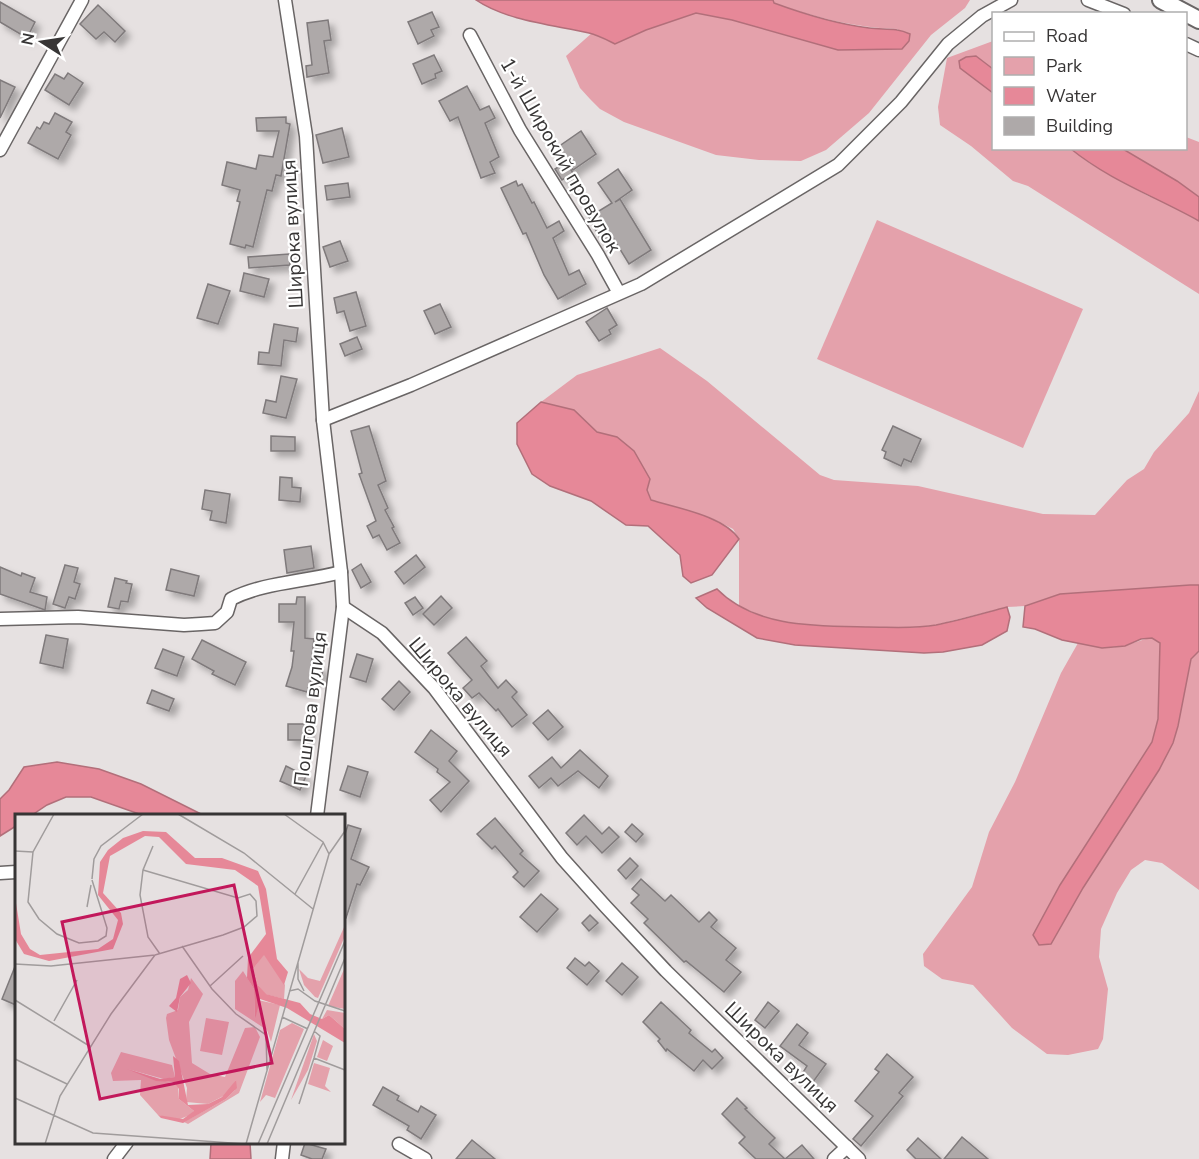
<svg xmlns="http://www.w3.org/2000/svg" width="1199" height="1159" viewBox="0 0 1199 1159" font-family="'Nunito Sans',sans-serif">
  <style>
    .green { fill: #e4a1ab }
    .water { fill: #e68898; stroke: #b26f7a; stroke-width: 1.5 }
    .building { fill: #aea9a9; stroke: #7f7a7b; stroke-width: 1.5; filter: url(#shadow) }
    .lines { fill: none; stroke-linecap: round; stroke-linejoin: round }
    .street-casing { stroke: #696565; stroke-width: 15 }
    .secondary-casing { stroke: #696565; stroke-width: 20 }
    .street { stroke: #fff; stroke-width: 12 }
    .secondary { stroke: #fff; stroke-width: 16 }
    .labels { text-anchor: middle; stroke-width: 4.5; stroke-linejoin: round; paint-order: stroke }
    .street-label { font-size: 20px; fill: #373535; stroke: #fff }
    .inset-road { fill: none; stroke: #a09c9c; stroke-width: 1.5 }
    .view { fill: #c2185b; fill-opacity: 0.15; stroke: #c2185b; stroke-width: 3 }
    .inset-edge { fill: none; stroke: #373535; stroke-width: 3 }
  </style>
  <defs>
    <filter id="shadow"><feDropShadow dx="5.5" dy="5.5" stdDeviation="3" flood-color="#0004"/></filter>
  </defs>
  <rect width="100%" height="100%" fill="#e6e1e1"/>
  <g class="green">
    <path d="M773 0H970L965 8 931 35 869 113 826 150 801 161 759 160 716 155 624 122 600 109 590 99 580 88 566 56 592 33 615 44 646 30 696 13 732 20 838 50 902 49 898 29C855 28 814 17 773 3Z"/>
    <path d="M993 41V69L976 56 961 68 993 93 994 148 1071 149 1089 163 1148 196 1163 201 1199 221V294L1028 186 1013 181 971 146 940 125 938 107 947 58Z"/>
    <path d="M1186 137 1199 142V197L1177 181 1123 149 1186 148Z"/>
    <path d="M877 220 1083 309 1023 448 817 359Z"/>
    <path d="M660 348 707 381 820 475 834 480 918 486 1043 514 1095 515 1127 480 1144 469 1154 452 1189 413 1199 391V585L1060 594 1025 606 1007 607 935 625 911 628 812 627 766 618 739 606V539L733 529 713 519 651 500 617 437 597 432 574 410 541 402 577 375Z"/>
    <path d="M1152 638 1160 643 1158 719 1152 742 1060 885 1033 935 1039 945 1051 944 1083 888 1159 770 1173 743 1191 659 1199 651V890L1162 863 1145 860 1131 870 1117 893 1101 929 1099 957 1108 989 1103 1039 1098 1049 1068 1055 1047 1054 1012 1028 973 985 942 979 924 966 923 954 972 887 989 832 1015 782 1061 673 1078 643C1093 646 1107 649 1123 646 1133 644 1141 639 1152 638Z"/>
  </g>
  <g class="water">
    <path d="M476 0H773L774 3C804 14 836 24 869 28 884 30 895 27 910 34L909 41 902 49 838 50 732 20 696 13 646 30 615 44C607 40 598 35 589 33 554 25 507 21 476 0Z"/>
    <path d="M976 56 993 69V93L960 68 959 61 966 57Z"/>
    <path d="M1071 149H1123L1177 181 1199 197V221C1156 197 1109 180 1071 149Z"/>
    <path d="M541 402 574 410 597 432 617 437 634 451 650 479 647 490 651 500C677 508 724 516 739 539L712 575 691 583 683 576 680 555 648 526 626 525 591 501 550 486 532 474 517 444V423Z"/>
    <path d="M1190 585H1199V651L1191 659 1178 726 1173 743 1159 770 1083 888 1051 944 1039 945 1033 935 1060 885 1152 742 1158 719 1160 643 1152 638 1141 639 1125 646 1102 648 1062 640 1035 629 1023 627 1025 606 1060 594Z"/>
    <path d="M717 589C755 628 818 626 868 627 891 627 914 629 936 625 960 620 984 613 1007 607L1010 617 1007 631 982 645 943 652 924 653 795 645 757 638 707 608 696 598Z"/>
    <path d="M57 762 99 769 141 784 203 815H142L91 797H66L47 805 32 815 16 816V826L0 836V799L9 790 24 767Z"/>
    <path d="M211 1143H250L251 1159H210Z"/>
  </g>
  <g class="building">
    <path d="M0 2 35 22 27 38 0 22Z"/>
    <path d="M98 5 125 31 115 42 104 32 96 39 80 24Z"/>
    <path d="M432 12 439 27 431 30 434 36 418 44 408 22Z"/>
    <path d="M328 20 331 40 324 41 329 73 307 77 306 66 312 65 307 23Z"/>
    <path d="M434 55 442 71 435 74 436 78 422 84 413 64Z"/>
    <path d="M68 73 83 83 69 105 45 90 55 74 64 79Z"/>
    <path d="M0 80 15 87 0 118Z"/>
    <path d="M467 86 480 110 489 106 495 118 485 123 499 157 490 162 495 173 481 178 458 117 450 121 439 101Z"/>
    <path d="M55 113 72 122 66 132 71 135 58 159 28 143 37 127 40 129 44 122 49 124Z"/>
    <path d="M286 117V123L290 124 281 176 276 175 272 191 267 190 253 247 246 245 245 248 230 244 240 202 237 201 240 190 222 185 227 162 256 169 259 155 273 157 279 131H257L256 118Z"/>
    <path d="M342 128 349 157 323 163 316 135Z"/>
    <path d="M581 131 596 154 573 170 558 147Z"/>
    <path d="M566 162 573 173 562 180 555 169Z"/>
    <path d="M618 169 632 190 615 202 620 199 651 250 629 264 612 236 602 242 589 217 612 203 598 183Z"/>
    <path d="M516 181 518 186 522 184 532 203 534 202 547 228 559 221 564 231 553 238 569 275 579 270 586 284 558 299 544 275 526 233 523 234 501 188Z"/>
    <path d="M348 183 350 197 327 200 325 186Z"/>
    <path d="M340 241 348 261 330 267 323 247Z"/>
    <path d="M289 254 290 265 249 268 248 257Z"/>
    <path d="M244 273 269 279 264 297 240 291Z"/>
    <path d="M208 284 230 291 218 324 197 318Z"/>
    <path d="M356 292 366 326 350 331 344 311 337 313 334 298Z"/>
    <path d="M440 304 451 327 435 334 424 311Z"/>
    <path d="M607 308 617 325 609 330 611 334 599 341 586 322Z"/>
    <path d="M274 324 298 328 296 342 284 340 281 366 258 364 259 352 269 353Z"/>
    <path d="M357 337 362 349 345 356 340 344Z"/>
    <path d="M281 376 297 379 286 418 263 413 266 400 276 402Z"/>
    <path d="M369 426 386 481 378 485 388 508 385 510 394 527 392 528 400 543 387 550 379 535 373 538 367 526 376 521 359 474 362 473 351 431Z"/>
    <path d="M893 426 921 439 911 462 904 459 901 466 884 458 886 452 882 450Z"/>
    <path d="M271 436 295 437V451H271Z"/>
    <path d="M280 477 292 478V487L301 488 300 502 279 500Z"/>
    <path d="M205 490 230 494 226 523 210 520 212 511 202 509Z"/>
    <path d="M311 546 314 568 287 573 284 550Z"/>
    <path d="M416 555 425 567 404 584 395 572Z"/>
    <path d="M361 564 371 582 361 588 352 570Z"/>
    <path d="M65 565 78 568 74 582 80 584 75 599 69 597 65 608 53 604Z"/>
    <path d="M0 567 21 576 22 573 35 578 30 592 47 597 45 610 0 594Z"/>
    <path d="M171 569 199 576 194 596 166 590Z"/>
    <path d="M115 578 127 581 126 583 132 584 128 602 121 601 119 609 108 607Z"/>
    <path d="M441 596 452 608 434 625 423 614Z"/>
    <path d="M297 597H305V638L314 639 311 666 323 667 322 678 312 677 307 692 286 686 292 667 294 651H291L294 622H279V604H296Z"/>
    <path d="M415 597 423 608 413 615 405 603Z"/>
    <path d="M46 635 68 639 63 668 40 663Z"/>
    <path d="M466 637 487 661 481 666 498 688 506 680 517 692 512 697 527 715 512 727 498 709 496 711 479 693 472 698 463 688 472 680 448 653Z"/>
    <path d="M202 640 246 662 235 685 212 674 214 671 192 659Z"/>
    <path d="M163 649 184 657 177 676 155 668Z"/>
    <path d="M357 654 373 659 366 682 350 677Z"/>
    <path d="M399 681 410 692 394 710 382 699Z"/>
    <path d="M152 690 174 699 169 711 147 703Z"/>
    <path d="M548 710 563 727 548 740 533 723Z"/>
    <path d="M288 724H309L308 740H288Z"/>
    <path d="M431 730 457 751 449 761 469 781 441 812 430 800 450 782 437 772 438 769 415 752Z"/>
    <path d="M580 750 608 776 599 788 578 771 558 786 551 778 539 788 529 776 552 757 561 768Z"/>
    <path d="M286 766 306 776 300 790 280 781Z"/>
    <path d="M348 766 368 772 360 797 340 790Z"/>
    <path d="M584 815 602 834 609 827 619 837 602 853 586 836 577 845 566 833Z"/>
    <path d="M495 818 523 851 520 854 539 871 524 887 513 877 518 872 495 846 492 849 477 834Z"/>
    <path d="M632 824 643 834 636 842 625 832Z"/>
    <path d="M348 825 361 829 351 859 369 867 360 885 357 884 346 918H344V837Z"/>
    <path d="M630 858 638 866 626 879 618 870Z"/>
    <path d="M641 879 665 901 671 895 699 922 709 912 717 920 711 927 736 948 726 960 741 972 724 992 686 961 684 962 644 923 648 919 631 903 639 895 632 889Z"/>
    <path d="M541 894 558 909 537 932 520 917Z"/>
    <path d="M590 915 598 923 589 931 582 923Z"/>
    <path d="M575 958 585 966 589 962 599 971 587 985 567 968Z"/>
    <path d="M622 963 638 977 622 995 606 981Z"/>
    <path d="M16 964V1005L2 999Z"/>
    <path d="M661 1002 691 1030 689 1033 712 1052 715 1049 723 1058 712 1069 703 1060 694 1071 667 1049 666 1051 658 1041 660 1039 643 1022Z"/>
    <path d="M768 1002 779 1011 765 1028 755 1020Z"/>
    <path d="M797 1024 808 1033 799 1045 826 1064 813 1082 802 1074 807 1066 780 1046Z"/>
    <path d="M887 1054 913 1077 899 1093 903 1096 861 1146 853 1139 873 1116 855 1101 879 1072 875 1069Z"/>
    <path d="M383 1087 399 1096 397 1100 418 1112 421 1106 436 1115 421 1139 407 1130 409 1126 373 1105Z"/>
    <path d="M737 1098 747 1108 745 1109 775 1138 769 1144 785 1159 802 1145 814 1159H756L739 1143 745 1137 722 1114Z"/>
    <path d="M962 1137 988 1159H944Z"/>
    <path d="M918 1138 941 1159H916L907 1150Z"/>
    <path d="M472 1140 495 1159H456Z"/>
    <path d="M305 1143 326 1149 322 1159H312L301 1155Z"/>
  </g>
  <g class="lines">
    <defs>
      <g id="street">
        <path d="M285 0 306 136 323 420 341 572 343 607 317 816"/>
        <path d="M1088 0 1124 14"/>
        <path d="M470 35 520 130 598 255 619 293"/>
        <path d="M1186 44 1199 50"/>
        <path d="M0 150 82 0"/>
        <path d="M323 420 411 385 641 284 838 165 901 102 948 44 982 16 1011 0"/>
        <path d="M343 607 382 633 434 688 562 858 606 907 666 971 859 1159"/>
        <path d="M0 619 78 617 184 625 201 624 215 623 227 612 231 599C264 582 305 582 341 572"/>
        <path d="M0 873 16 872"/>
        <path d="M399 1144 425 1159"/>
        <path d="M114 1159 127 1142"/>
        <path d="M282 1159 284 1142"/>
        <path d="M834 1159 847 1147"/>
      </g>
      <path id="secondary" d="M1161 0 1199 20"/>
    </defs>
    <use href="#street" class="street-casing"/>
    <use href="#secondary" class="secondary-casing"/>
    <use href="#street" class="street"/>
    <use href="#secondary" class="secondary"/>
  </g>
  <g class="labels">
    <g class="street-label">
      <text transform="translate(561 155) rotate(60)" y="7">1-й Широкий провулок</text>
      <text transform="translate(292 234) rotate(-93)" y="7">Широка вулиця</text>
      <text transform="translate(461 697) rotate(50)" y="7">Широка вулиця</text>
      <text transform="translate(310 709) rotate(-83)" y="7">Поштова вулиця</text>
      <text transform="translate(782 1057) rotate(44)" y="7">Широка вулиця</text>
    </g>
  </g>
  <g transform="translate(15 814)">
    <rect width="330" height="330" fill="#e6e1e1"/>
    <path d="M330 111V122L303 184 300 183 289 171 284 155 293 164 305 167ZM249 140 270 171 269 185 250 180 243 171 238 155ZM330 153V195L313 192ZM228 157 239 175 240 206 243 186 265 191 256 228 252 216 220 195V167ZM176 164 188 180 174 208 177 249 195 260 210 263 230 214 240 213 245 223 224 279 173 310 169 308 211 285 220 276 221 266 212 280 193 290 171 288 172 274 154 226 151 204 152 200 163 196 165 183 173 176ZM312 196 330 199V215L314 201 307 205ZM191 204 214 208 207 241 185 237ZM277 209 289 215 260 284 251 281 245 288 265 216ZM299 220 302 227 293 256 276 286ZM308 226 318 232 312 247 302 243ZM106 238 157 251 160 263 149 265 112 255 163 271 164 285 179 297 178 300 162 306 143 301 125 281 126 266 98 267 96 259ZM299 249 315 254 310 272 316 278 293 270Z" fill="#e4a1ab"/>
    <path d="M128 17 151 18 180 44H207L243 57 251 75 262 145 273 158 269 171 249 141 238 155 243 171 251 180 285 189 295 200 307 205 314 201 330 215V229L272 194 245 185 240 206 239 175 232 164 233 144 251 120 243 72 220 56 171 50 144 23 130 22 95 42 88 79 106 99 108 110 98 135 34 147 9 140 0 125V83L6 120 15 135 25 141 83 135 98 125 103 106 83 81 85 48 93 36 108 24ZM172 161 176 169 165 183 162 198 154 192 161 184 165 165ZM158 242 164 247 173 291 193 290 207 283 221 266 222 274 211 285 168 309 146 304 143 301 168 305 179 297 164 285V275L159 268 141 267 112 255 145 265 160 263Z" fill="#e68898"/>
    <path class="inset-road" d="M39 0 18 38 13 88 24 105 42 120 64 129 83 127 91 122 92 114 77 66M163 0 229 39 298 95M138 32 128 56 125 81 133 123 145 140M0 37 18 38M314 40 330 17M77 65 79 45 86 32 128 0M280 80 308 29M72 93 76 71M167 132 197 175 221 200 251 221 252 256M283 149V165L289 177M0 150 36 152 140 141 208 121 229 113 242 102 241 87 235 80 223 84 128 56M195 172 228 142M274 177 283 175 300 187 330 197M0 186 76 233M267 203 293 215M39 207 62 166M299 217 305 222 299 244M0 245 52 270M0 284 78 319 230 330M284 290 299 244 330 256M30 330 45 282 96 200 140 141M231 330 314 40 308 28 269 0M243 330 330 127M252 330 330 144"/>
    <path class="view" d="M219 71 257 249 85 285 47 108Z"/>
    <rect width="330" height="330" class="inset-edge"/>
  </g>
  <rect x="992" y="12" width="195" height="138" fill="#ffffff" stroke="#afaeae" stroke-width="1.5"/>
  <rect x="1004" y="32" width="30" height="9" fill="#ffffff" stroke="#afaeae" stroke-width="1.5"/>
  <text x="1046" y="42" font-size="18" fill="#373535">Road</text>
  <rect x="1004" y="57" width="30" height="18" fill="#e4a1ab" stroke="#afaeae" stroke-width="1.5"/>
  <text x="1046" y="72" font-size="18" fill="#373535">Park</text>
  <rect x="1004" y="87" width="30" height="18" fill="#e68898" stroke="#afaeae" stroke-width="1.5"/>
  <text x="1046" y="102" font-size="18" fill="#373535">Water</text>
  <rect x="1004" y="117" width="30" height="18" fill="#aea9a9" stroke="#afaeae" stroke-width="1.5"/>
  <text x="1046" y="132" font-size="18" fill="#373535">Building</text>
  <g transform="translate(42 42) rotate(282)" stroke="#ffffff" stroke-width="4.5" paint-order="stroke">
  <path d="M0-4.5L10 22L0 15L-10 22Z" fill="#373535"/>
  <text y="-9" font-size="16" font-weight="bold" text-anchor="middle" fill="#373535">N</text>
  </g>
</svg>
